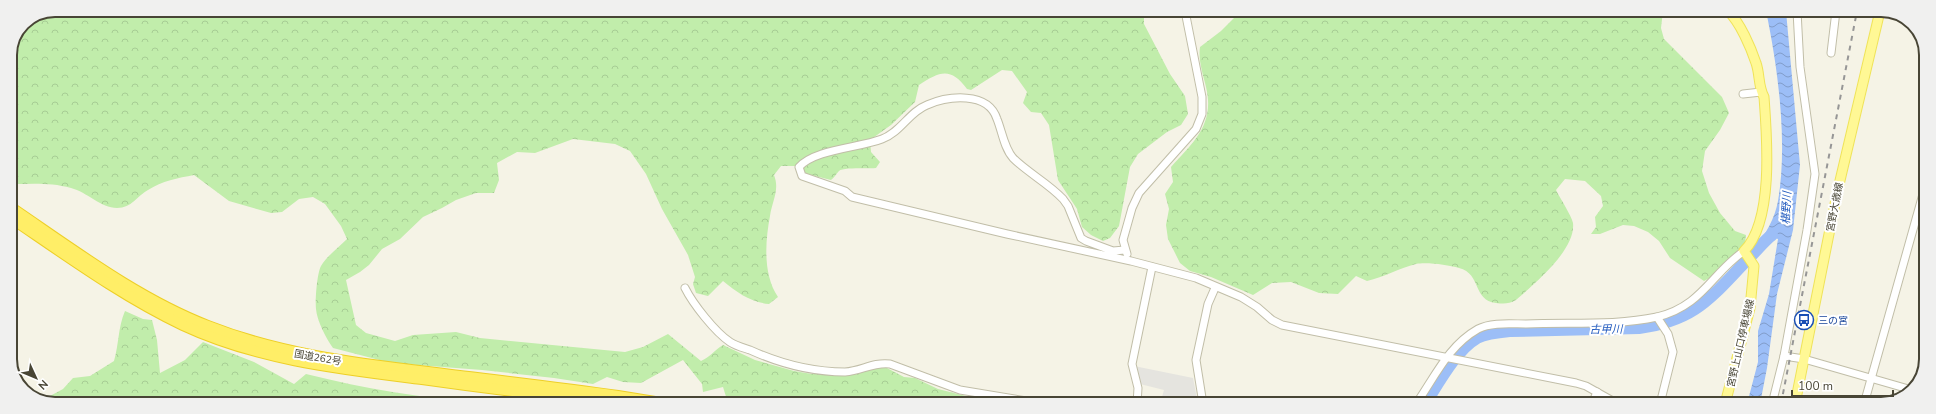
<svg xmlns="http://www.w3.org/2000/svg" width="1936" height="414" viewBox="0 0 1936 414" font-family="'Nunito Sans','Noto Sans JP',sans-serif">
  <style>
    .forest { fill: url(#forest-crowns) }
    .parking { fill: #e5e4df }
    .water { fill: url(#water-waves) }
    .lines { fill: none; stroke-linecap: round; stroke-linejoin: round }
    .river { stroke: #9cbef7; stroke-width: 12 }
    .minor-casing { stroke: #c1bea8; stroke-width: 9 }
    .major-casing { stroke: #efe359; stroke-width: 11 }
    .highway-casing { stroke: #edcf28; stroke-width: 12 }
    .minor { stroke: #fff; stroke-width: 7 }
    .major { stroke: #fff895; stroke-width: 9 }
    .highway { stroke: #ffee67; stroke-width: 10 }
    .rail { stroke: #969696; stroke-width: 2; stroke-dasharray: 5 5; stroke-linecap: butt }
    .labels { text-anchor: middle; stroke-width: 4; stroke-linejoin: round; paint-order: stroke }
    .street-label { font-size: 10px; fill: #484535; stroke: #fff }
    .transit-label { font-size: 10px; fill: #164399; stroke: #fff; text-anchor: start }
    .water-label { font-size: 11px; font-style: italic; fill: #235bbf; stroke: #fff }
    .rim { fill: none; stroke: #484535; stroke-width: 2 }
  </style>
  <defs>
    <pattern id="forest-crowns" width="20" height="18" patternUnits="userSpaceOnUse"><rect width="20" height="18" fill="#c1edab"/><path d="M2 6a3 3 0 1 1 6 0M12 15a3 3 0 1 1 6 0" fill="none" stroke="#a7cd94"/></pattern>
    <pattern id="water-waves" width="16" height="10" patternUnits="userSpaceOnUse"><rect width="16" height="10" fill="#9cbef7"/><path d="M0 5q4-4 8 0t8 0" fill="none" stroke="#819cc9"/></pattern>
  </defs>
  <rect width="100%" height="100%" fill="#f5f3e6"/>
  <g class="forest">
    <path d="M55 10H1144V24L1170 74 1185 96 1188 114 1181 125 1167 132 1138 154 1130 167 1119 226 1110 238 1103 241 1091 235 1082 227 1077 209 1058 180 1049 125 1041 113 1031 112 1023 103 1027 92 1012 71 1002 70 971 90 967 89C951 67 940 71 919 85L915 102 891 125 870 140 871 152 880 162 876 168C868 169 843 167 839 171 836 174 835 177 831 180L807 174 795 166H781L774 175C780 190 772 201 770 216 765 242 763 275 778 297L769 304C750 302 738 293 723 281L708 296 696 293 693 284 695 277 688 255 662 209 646 174 630 151 615 144 573 139 535 153 517 152 497 163 499 180 494 193H476L456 200 442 208 423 217 400 239 382 249 369 265 360 272 346 280 356 325 366 333 395 341 413 335 456 332 480 338 625 352 643 347 668 334 701 361C712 356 714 350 723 345L755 360 794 371 812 374 832 373 874 366 885 367 904 377 915 378 938 389 998 404 728 403 723 387 703 392 702 384 683 360 641 383 623 382 607 377 593 384 554 378 482 370 391 363 333 348C326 338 317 321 316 309 315 301 317 273 321 266 327 256 338 248 347 239L341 226 325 204 313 197 299 199 282 212 271 213 229 201 194 175C178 178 162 181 148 190 137 196 132 208 117 208 101 208 87 192 71 188 50 182 31 184 10 184V55L23 23Z"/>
    <path d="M1241 11H1663L1661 28 1664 39 1722 97 1729 113 1720 130 1705 151 1702 171 1709 193 1720 213 1735 231 1746 235 1745 243 1713 276 1704 281 1670 258 1659 241 1648 232 1634 226 1623 225 1600 234H1591L1596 227 1595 217 1603 206 1601 196 1585 181 1565 179 1556 190C1560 198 1571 215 1573 223 1576 250 1534 284 1516 300 1509 304 1504 304 1496 303 1472 300 1482 274 1459 268 1448 265 1427 262 1416 264 1400 268 1384 277 1367 281L1356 276 1338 294 1319 293 1291 282 1272 283 1253 295 1211 277 1190 271 1180 263 1168 239 1166 225 1169 209 1165 194 1173 182 1171 167C1194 142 1215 124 1206 87 1203 74 1198 60 1200 47L1221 31Z"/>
    <path d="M125 311 143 319 152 320 157 340 160 373 185 360 203 342 254 362 294 384 306 374C366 389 422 398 483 403H48L50 396 63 389 73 378 90 376 114 361C119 344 118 327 125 311Z"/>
  </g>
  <path class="parking" d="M1134 366 1193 378 1198 404H1160L1164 390 1140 384Z"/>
  <path class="water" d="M1766 11H1786L1800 165 1793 230 1777 294 1767 368 1760 404H1747L1758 362V331L1769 294 1778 239 1772 237 1763 246 1755 247C1766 234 1775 218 1778 201 1788 143 1778 68 1766 11Z"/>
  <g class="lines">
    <path class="river" d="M1425 404C1438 384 1456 350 1477 338 1487 333 1500 332 1511 331L1639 328C1699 320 1713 294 1752 255 1759 248 1765 240 1772 235"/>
    <defs>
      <g id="minor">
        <path d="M1831 53 1836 11"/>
        <path d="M1743 94 1761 92"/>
        <path d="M1917 217 1925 219"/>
        <path d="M1125 250 1113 251 1086 241 1081 238 1068 206 1063 199C1048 183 1028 173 1013 158 1004 148 1002 131 997 119 988 91 948 96 927 105 909 112 901 132 882 139 859 148 815 149 799 167L802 176 845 191 852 197 1007 234 1131 261 1196 278 1241 297 1257 307 1272 320 1282 325 1576 383 1586 386 1618 404"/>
        <path d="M1127 254 1123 240 1132 208 1139 193 1196 129 1202 114V97L1185 11"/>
        <path d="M685 288C693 304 715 332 730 342 736 346 744 348 750 350 781 364 811 372 845 372 862 371 872 362 890 364L960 390 1045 404"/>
        <path d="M1784 356 1807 230 1815 174 1800 67 1797 11"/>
        <path d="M1137 404 1138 388 1132 364 1152 267"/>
        <path d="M1203 404 1196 360 1208 304 1215 288"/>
        <path d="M1416 404C1435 377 1448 346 1478 329 1491 322 1511 324 1526 324 1569 322 1615 326 1657 317"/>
        <path d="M1592 404 1597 392"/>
        <path d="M1660 404 1673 352 1668 334 1657 317C1702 306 1711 274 1744 251"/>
        <path d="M1772 404 1784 356 1804 359 1912 390"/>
        <path d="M1864 404 1925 187"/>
      </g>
      <g id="major">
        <path d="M1725 404 1750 308 1754 266 1744 251C1774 221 1767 137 1764 97 1758 86 1760 74 1756 63 1751 48 1740 22 1728 11"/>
        <path d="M1795 404 1838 189 1880 11"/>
      </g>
      <g id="highway">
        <path d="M10 207C72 249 138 299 208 326 279 354 353 363 428 372 491 380 555 387 618 396L661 403"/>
        <path d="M10 217C66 255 122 296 183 325 258 360 341 369 422 379 486 388 550 396 615 403"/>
      </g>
    </defs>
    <use href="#minor" class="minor-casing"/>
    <use href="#major" class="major-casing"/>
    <use href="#highway" class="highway-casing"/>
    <use href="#minor" class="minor"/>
    <use href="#major" class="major"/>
    <use href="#highway" class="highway"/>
    <path class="rail" d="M1781 404 1857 11"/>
  </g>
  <defs>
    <symbol id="bus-ring" viewBox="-11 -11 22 22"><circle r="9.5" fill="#fff" stroke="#1a4fb4" stroke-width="1.5"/><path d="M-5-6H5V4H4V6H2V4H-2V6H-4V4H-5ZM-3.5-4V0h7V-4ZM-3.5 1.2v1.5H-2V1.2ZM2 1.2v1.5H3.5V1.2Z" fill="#1a4fb4"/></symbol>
  </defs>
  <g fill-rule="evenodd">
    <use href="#bus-ring" x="1793" y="309" width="22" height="22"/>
  </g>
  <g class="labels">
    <g class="street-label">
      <text transform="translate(1834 207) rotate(-79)" y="4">宮野大歳線</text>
      <text transform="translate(1740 343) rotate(-77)" y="4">宮野上山口停車場線</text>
      <text transform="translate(318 357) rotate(10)" y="4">国道262号</text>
    </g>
    <g class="transit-label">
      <text x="1818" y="324">三の宮</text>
    </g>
    <g class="water-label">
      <text transform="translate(1786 208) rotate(-87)" y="4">椹野川</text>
      <text transform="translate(1606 329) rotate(-1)" y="4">古甲川</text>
    </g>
  </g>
  <path d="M0 0H1936V414H0ZM55 17H1881A38 38 0 0 1 1919 55V359A38 38 0 0 1 1881 397H55A38 38 0 0 1 17 359V55A38 38 0 0 1 55 17Z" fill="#f0f0ef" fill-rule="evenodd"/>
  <path class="rim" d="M55 17H1881A38 38 0 0 1 1919 55V359A38 38 0 0 1 1881 397H55A38 38 0 0 1 17 359V55A38 38 0 0 1 55 17Z"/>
  <g transform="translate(36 378) rotate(134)" stroke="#ffffff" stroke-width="3" paint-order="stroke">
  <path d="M0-3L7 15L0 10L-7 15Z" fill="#484535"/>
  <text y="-6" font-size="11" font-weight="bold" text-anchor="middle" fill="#484535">N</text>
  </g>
  <path d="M1792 390v6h101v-6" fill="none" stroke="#484535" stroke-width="2"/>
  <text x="1798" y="390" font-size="12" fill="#484535" stroke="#ffffff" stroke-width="3" paint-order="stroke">100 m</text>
</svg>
